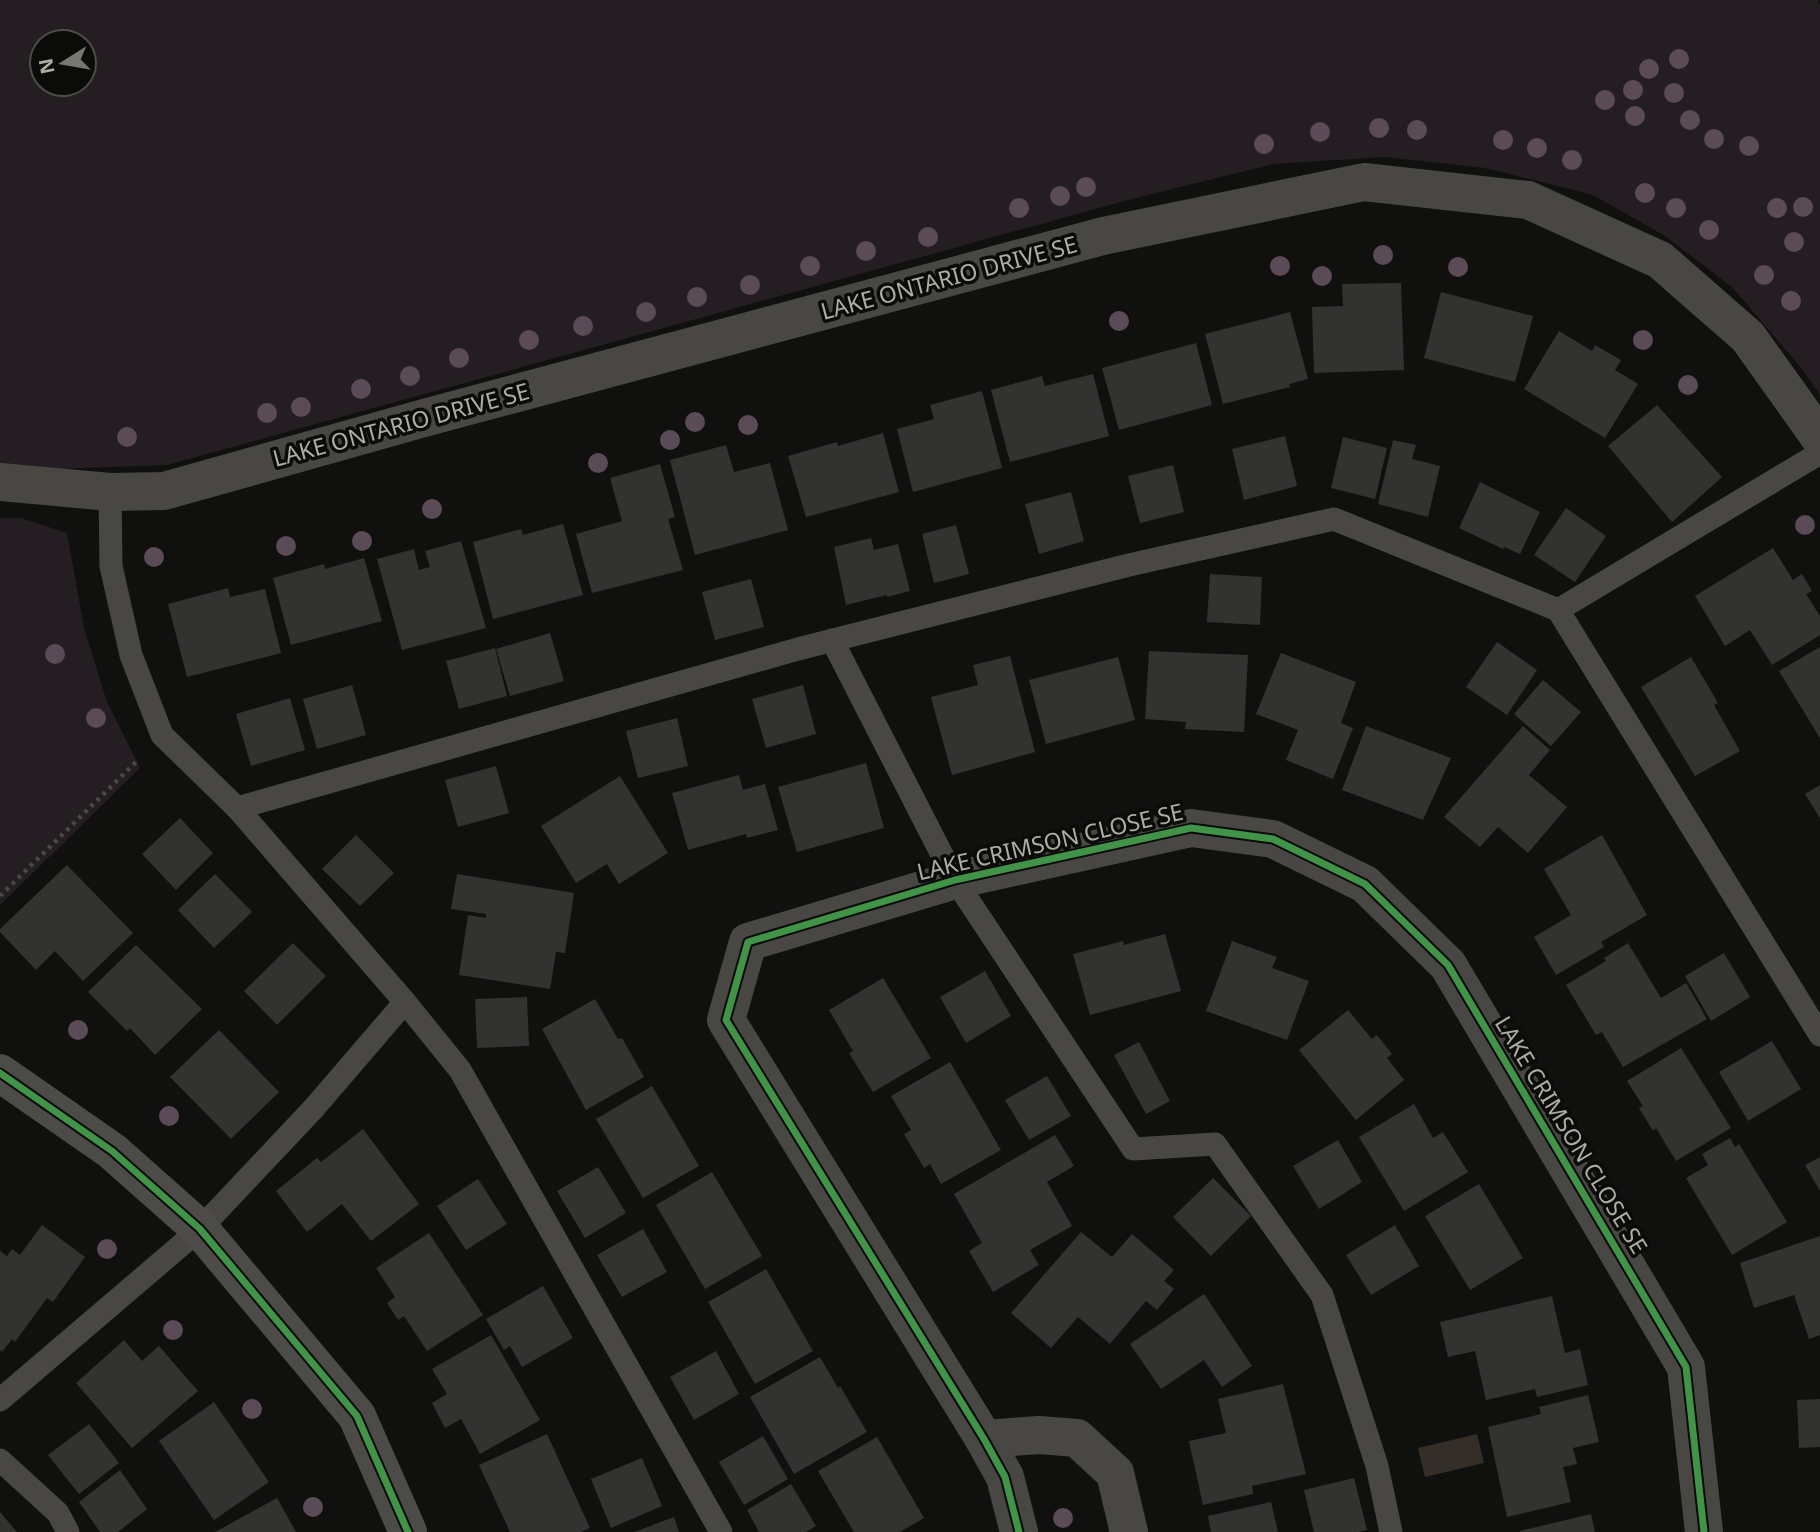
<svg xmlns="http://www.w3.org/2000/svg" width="1820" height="1532" viewBox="0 0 1820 1532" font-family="'Noto Sans',sans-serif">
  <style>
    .green { fill: #241e22; fill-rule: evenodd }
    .water { fill: #332f28 }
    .building { fill: #323230 }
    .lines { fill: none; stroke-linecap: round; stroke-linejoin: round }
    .path { stroke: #494945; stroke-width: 4.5; stroke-dasharray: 3.5 5; stroke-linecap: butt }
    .lane { stroke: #494744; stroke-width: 23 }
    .street { stroke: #494744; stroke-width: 38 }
    .secondary { stroke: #4d4b48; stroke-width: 38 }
    .cycleway-casing { stroke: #0b0b0a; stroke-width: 11 }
    .cycleway { stroke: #419447; stroke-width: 7 }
    .tree { fill: #5b4b57 }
    .labels { text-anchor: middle; stroke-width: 7; stroke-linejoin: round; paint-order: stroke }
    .street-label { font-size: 23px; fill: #afada2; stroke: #0b0b0a }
  </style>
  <rect width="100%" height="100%" fill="#10100f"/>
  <g class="green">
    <path d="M0 0H1818L1820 5V395L1802 369 1733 288 1665 236 1593 195 1486 168 1385 157 1273 164 1128 200 167 465 0 471ZM42 42H84V84H42Z"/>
    <path d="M0 518H21L67 533 84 628 107 702 140 768 0 905Z"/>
  </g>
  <path class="water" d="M1477 1434 1484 1463 1425 1477 1418 1448Z"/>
  <g class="building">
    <path d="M1401 283 1404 370 1314 373 1312 307 1343 306 1342 284Z"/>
    <path d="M1441 292 1533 316 1515 382 1424 358Z"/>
    <path d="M1290 312 1308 379 1289 384 1290 387 1223 404 1205 334Z"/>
    <path d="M1559 331 1592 351 1595 345 1621 360 1615 370 1638 384 1605 438 1524 389Z"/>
    <path d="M1196 343 1212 405 1119 430 1102 368Z"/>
    <path d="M1093 374 1109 436 1010 462 991 390 1042 376 1045 386Z"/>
    <path d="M982 391 1002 468 913 492 897 429 934 419 930 405Z"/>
    <path d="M1657 405 1722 477 1672 522 1608 446Z"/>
    <path d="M883 433 899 492 806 517 788 456 837 442 838 446Z"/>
    <path d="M1285 436 1297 486 1244 500 1232 449Z"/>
    <path d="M1343 437 1387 448 1375 499 1331 488Z"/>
    <path d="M1393 440 1416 445 1412 459 1440 466 1428 517 1378 504Z"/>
    <path d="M726 445 734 472 770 463 788 530 695 555 670 460Z"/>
    <path d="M660 464 675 517 668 519 683 570 592 593 576 534 622 521 610 478Z"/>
    <path d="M1173 465 1184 512 1140 523 1128 476Z"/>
    <path d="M1480 482 1540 512 1520 554 1504 547 1503 549 1459 528Z"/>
    <path d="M1071 492 1084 541 1039 554 1025 504Z"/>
    <path d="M1566 508 1606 536 1575 582 1534 555Z"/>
    <path d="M563 524 583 595 493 619 473 542 521 529 523 535Z"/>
    <path d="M956 525 969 574 934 583 922 534Z"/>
    <path d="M871 538 874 550 898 544 910 591 887 597V595L846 605 834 547Z"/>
    <path d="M461 541 486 628 402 650 377 559 414 549 419 570 430 567 425 551Z"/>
    <path d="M1773 548 1793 580 1802 574 1812 591 1806 594 1820 616V635L1772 665 1750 630 1725 646 1695 596Z"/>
    <path d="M364 558 382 621 291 645 273 578 324 564 325 569Z"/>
    <path d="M1210 574 1262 577 1260 625 1207 622Z"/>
    <path d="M751 579 764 627 715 640 702 592Z"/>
    <path d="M228 588 230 597 265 589 281 653 187 677 168 604Z"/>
    <path d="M550 633 564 681 510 696 496 649Z"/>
    <path d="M1497 642 1537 670 1507 715 1466 687Z"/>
    <path d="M1820 647V738L1779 671Z"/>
    <path d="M495 648 507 696 459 709 446 661Z"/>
    <path d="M1149 651 1248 655 1244 732 1185 729 1186 722 1145 719Z"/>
    <path d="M1281 653 1356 682 1341 723 1353 728 1333 779 1286 760 1298 730 1256 714Z"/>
    <path d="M1010 656 1035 752 952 775 931 697 978 685 973 665Z"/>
    <path d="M1118 657 1135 720 1046 744 1029 680Z"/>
    <path d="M1691 657 1718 703 1714 705 1740 751 1695 776 1641 687Z"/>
    <path d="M1543 680 1581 712 1551 746 1514 714Z"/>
    <path d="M352 685 366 735 317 749 303 699Z"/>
    <path d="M803 685 816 734 766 748 752 699Z"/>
    <path d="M290 698 305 750 251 766 236 714Z"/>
    <path d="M677 718 688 766 638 778 626 731Z"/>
    <path d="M1366 726 1451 758 1423 820 1342 790Z"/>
    <path d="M1523 726 1550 750 1529 775 1567 807 1528 853 1498 827 1480 847 1444 817Z"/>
    <path d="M866 763 884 828 797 852 778 787Z"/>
    <path d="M496 766 509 813 458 827 445 780Z"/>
    <path d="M739 775 743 790 765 784 778 830 747 838 746 834 688 850 672 793Z"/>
    <path d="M620 776 668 853 619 884 607 864 576 883 541 826Z"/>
    <path d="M1820 785V818L1805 794Z"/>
    <path d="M180 818 213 853 176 890 142 854Z"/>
    <path d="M356 835 394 873 360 906 322 869Z"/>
    <path d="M1602 835 1647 915 1601 942 1604 947 1556 975 1534 937 1571 915 1544 869Z"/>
    <path d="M67 865 133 933 83 981 55 951 36 970 0 932V929Z"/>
    <path d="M215 874 252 912 214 948 178 910Z"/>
    <path d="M457 874 574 893 565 953 556 952 550 989 459 975 468 915 486 918V914L451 909Z"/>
    <path d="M1165 934 1181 991 1090 1015 1073 954 1123 941 1124 945Z"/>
    <path d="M1232 941 1277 957 1272 968 1309 981 1287 1040 1206 1011Z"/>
    <path d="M293 943 326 976 277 1025 244 991Z"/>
    <path d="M1628 943 1661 998 1686 983 1707 1019 1623 1067 1602 1032 1596 1035 1566 985 1606 961 1604 958Z"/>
    <path d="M136 945 202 1009 155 1055 130 1028 127 1031 88 992Z"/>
    <path d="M1724 953 1750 997 1711 1021 1685 976Z"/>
    <path d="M985 971 1011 1016 966 1043 940 997Z"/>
    <path d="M883 978 931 1058 873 1092 849 1053 853 1051 829 1010Z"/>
    <path d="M527 997 529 1046 477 1048 475 999Z"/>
    <path d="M595 999 618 1039 622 1038 644 1077 586 1110 542 1029Z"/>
    <path d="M1348 1010 1372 1039 1377 1035 1392 1054 1387 1058 1404 1080 1356 1120 1299 1050Z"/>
    <path d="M219 1030 279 1092 231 1139 170 1077Z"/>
    <path d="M1772 1041 1801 1089 1748 1121 1719 1072Z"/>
    <path d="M1139 1042 1170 1101 1146 1114 1114 1055Z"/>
    <path d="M1681 1048 1731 1128 1676 1161 1656 1128 1653 1131 1639 1108 1643 1106 1627 1081Z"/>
    <path d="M950 1062 1001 1150 941 1184 930 1164 924 1168 904 1134 911 1130 891 1096Z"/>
    <path d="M1047 1076 1071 1116 1029 1140 1005 1100Z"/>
    <path d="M652 1086 699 1166 643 1198 596 1119Z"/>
    <path d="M1414 1104 1433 1138 1443 1132 1468 1172 1404 1211 1359 1137Z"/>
    <path d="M363 1129 419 1204 371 1241 342 1204 307 1232 276 1191 317 1158 321 1162Z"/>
    <path d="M1055 1135 1074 1166 1047 1182 1072 1226 1030 1250 1039 1265 993 1292 969 1251 982 1243 954 1194Z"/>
    <path d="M1730 1138 1735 1147 1739 1144 1787 1222 1732 1255 1686 1178 1708 1165 1702 1154Z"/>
    <path d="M1338 1140 1362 1182 1319 1209 1293 1166Z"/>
    <path d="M1820 1157V1191L1805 1165Z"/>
    <path d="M598 1167 626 1213 585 1238 557 1191Z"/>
    <path d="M712 1172 762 1256 705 1289 656 1205Z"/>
    <path d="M1213 1178 1251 1216 1211 1256 1173 1217Z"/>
    <path d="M478 1179 507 1224 466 1250 437 1206Z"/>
    <path d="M1479 1184 1523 1258 1470 1290 1425 1216Z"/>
    <path d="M42 1225 85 1257 53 1302 47 1298 15 1342 12 1339 2 1352 0 1350V1251L7 1256 12 1249 20 1255Z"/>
    <path d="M1395 1225 1419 1266 1371 1295 1346 1255Z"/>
    <path d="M643 1229 667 1272 622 1297 597 1255Z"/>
    <path d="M1081 1232 1112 1257 1132 1234 1174 1270 1164 1281 1174 1289 1157 1310 1146 1301 1110 1344 1078 1317 1051 1348 1011 1313Z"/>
    <path d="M429 1233 483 1315 427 1351 404 1316 398 1320 387 1303 395 1297 376 1268Z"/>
    <path d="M1820 1236V1335L1809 1339 1794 1295 1754 1308 1740 1263Z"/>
    <path d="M766 1269 813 1351 755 1384 708 1302Z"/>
    <path d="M543 1286 573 1338 522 1367 510 1346 504 1350 486 1319Z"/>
    <path d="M1204 1294 1252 1366 1222 1387 1204 1360 1161 1389 1130 1344Z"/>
    <path d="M1552 1296 1565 1353 1580 1349 1588 1385 1537 1397 1535 1389 1486 1400 1475 1351 1448 1357 1440 1322Z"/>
    <path d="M491 1335 540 1420 480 1454 461 1419 445 1428 432 1403 447 1394 432 1369Z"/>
    <path d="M124 1340 142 1361 159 1346 198 1391 132 1448 76 1383Z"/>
    <path d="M716 1351 739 1394 694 1420 670 1377Z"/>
    <path d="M820 1357 838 1388 840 1386 867 1432 794 1474 750 1397Z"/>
    <path d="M1283 1384 1306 1474 1252 1486 1253 1494 1203 1505 1189 1441 1226 1433 1218 1399Z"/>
    <path d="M1588 1395 1599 1442 1573 1448 1577 1464 1563 1467 1571 1502 1507 1517 1488 1427 1541 1414 1539 1407Z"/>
    <path d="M1820 1399V1447L1799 1448 1797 1400Z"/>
    <path d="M214 1402 269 1482 214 1520 159 1441Z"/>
    <path d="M89 1424 119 1463 79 1494 48 1455Z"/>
    <path d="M547 1434 590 1528 581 1532H510L479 1465Z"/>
    <path d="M763 1436 788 1479 744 1505 719 1462Z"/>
    <path d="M877 1437 924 1518 900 1532H854L818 1471Z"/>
    <path d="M642 1458 662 1506 611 1528 591 1479Z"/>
    <path d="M120 1470 147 1509 118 1532H100L79 1502Z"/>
    <path d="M1354 1478 1367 1530 1358 1532H1314L1304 1490Z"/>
    <path d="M791 1484 816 1526 806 1532H759L747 1510Z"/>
    <path d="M277 1498 296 1532H215Z"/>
    <path d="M1271 1502 1278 1532H1211L1208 1516Z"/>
    <path d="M0 1512 17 1532H0Z"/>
    <path d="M1591 1514 1595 1532H1520V1531Z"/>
    <path d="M674 1517 679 1532H634Z"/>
  </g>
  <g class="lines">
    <path class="path" d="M0 896 139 759"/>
    <g class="lane">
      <path d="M110 492 111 566 131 655 162 735 237 808 405 1002 460 1070 721 1532"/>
      <path d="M1558 610 1820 453"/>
      <path d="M832 640 955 880 1133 1149 1215 1144 1322 1295 1377 1466 1391 1532"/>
      <path d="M237 808 798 649 1129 565 1334 519 1558 610 1820 1035"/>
      <path d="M0 1400 200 1229 314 1108 405 1002"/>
      <path d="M0 1460 58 1513 68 1532"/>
    </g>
    <g class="street">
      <path d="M0 482 110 492 164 491 424 418 1103 236 1364 182 1528 200 1660 260 1748 337 1820 438"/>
      <path d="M984 1439 1039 1435 1077 1438 1115 1473 1129 1532"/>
      <path d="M1019 1532 1005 1477 984 1439 726 1020 748 942 955 880 1191 828 1273 839 1365 884 1448 965 1686 1367 1704 1532"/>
    </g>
    <path class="secondary" d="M0 1073 112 1151 200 1229 357 1416 408 1532"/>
    <defs>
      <g id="cycleway">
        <path d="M0 1073 112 1151 200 1229 357 1416 408 1532"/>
        <path d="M1019 1532 1005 1477 984 1439 726 1020 748 942 955 880 1191 828 1273 839 1365 884 1448 965 1686 1367 1704 1532"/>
      </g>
    </defs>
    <use href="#cycleway" class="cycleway-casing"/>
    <use href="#cycleway" class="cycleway"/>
  </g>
  <g class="tree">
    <circle cx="1679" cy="59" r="10"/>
    <circle cx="1649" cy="69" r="10"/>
    <circle cx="1633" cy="90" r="10"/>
    <circle cx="1674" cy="93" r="10"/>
    <circle cx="1605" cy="100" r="10"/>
    <circle cx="1635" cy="116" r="10"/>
    <circle cx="1690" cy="120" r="10"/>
    <circle cx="1379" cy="128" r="10"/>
    <circle cx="1417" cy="130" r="10"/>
    <circle cx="1320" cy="132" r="10"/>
    <circle cx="1714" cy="139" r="10"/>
    <circle cx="1503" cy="140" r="10"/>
    <circle cx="1264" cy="144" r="10"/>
    <circle cx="1749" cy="146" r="10"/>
    <circle cx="1537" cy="148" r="10"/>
    <circle cx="1572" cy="160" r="10"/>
    <circle cx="1086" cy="187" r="10"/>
    <circle cx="1645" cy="193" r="10"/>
    <circle cx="1060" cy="196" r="10"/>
    <circle cx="1803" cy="207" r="10"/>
    <circle cx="1019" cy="208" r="10"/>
    <circle cx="1676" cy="208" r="10"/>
    <circle cx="1777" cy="208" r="10"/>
    <circle cx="1709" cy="230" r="10"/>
    <circle cx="928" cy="237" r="10"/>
    <circle cx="1794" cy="242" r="10"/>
    <circle cx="866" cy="251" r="10"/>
    <circle cx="1383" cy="255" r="10"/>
    <circle cx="810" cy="266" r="10"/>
    <circle cx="1280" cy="266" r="10"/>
    <circle cx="1458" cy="267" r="10"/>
    <circle cx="1764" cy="275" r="10"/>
    <circle cx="1322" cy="276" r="10"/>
    <circle cx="750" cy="285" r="10"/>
    <circle cx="697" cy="297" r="10"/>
    <circle cx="1791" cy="301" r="10"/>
    <circle cx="646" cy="312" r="10"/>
    <circle cx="1119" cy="321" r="10"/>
    <circle cx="583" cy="326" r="10"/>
    <circle cx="529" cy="340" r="10"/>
    <circle cx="1643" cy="340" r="10"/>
    <circle cx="459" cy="358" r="10"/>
    <circle cx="410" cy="376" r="10"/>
    <circle cx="1688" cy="385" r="10"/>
    <circle cx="361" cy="389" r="10"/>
    <circle cx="301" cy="407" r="10"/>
    <circle cx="267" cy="413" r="10"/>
    <circle cx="695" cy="422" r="10"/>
    <circle cx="748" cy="425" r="10"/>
    <circle cx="127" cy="437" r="10"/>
    <circle cx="670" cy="440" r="10"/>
    <circle cx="598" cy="463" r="10"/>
    <circle cx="432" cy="509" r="10"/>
    <circle cx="1805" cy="525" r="10"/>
    <circle cx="362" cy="541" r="10"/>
    <circle cx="286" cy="546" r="10"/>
    <circle cx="154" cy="557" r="10"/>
    <circle cx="55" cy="654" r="10"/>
    <circle cx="96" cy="718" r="10"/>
    <circle cx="78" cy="1030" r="10"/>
    <circle cx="169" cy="1116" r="10"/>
    <circle cx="107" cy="1249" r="10"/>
    <circle cx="173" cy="1330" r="10"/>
    <circle cx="252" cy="1409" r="10"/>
    <circle cx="313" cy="1507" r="10"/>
    <circle cx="1063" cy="1518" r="10"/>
  </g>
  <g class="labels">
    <g class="street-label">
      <text transform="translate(949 278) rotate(-15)" y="8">LAKE ONTARIO DRIVE SE</text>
      <text transform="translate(401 425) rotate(-15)" y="8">LAKE ONTARIO DRIVE SE</text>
      <text transform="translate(1050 842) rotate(-13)" y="8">LAKE CRIMSON CLOSE SE</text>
      <text transform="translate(1571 1135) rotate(59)" y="8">LAKE CRIMSON CLOSE SE</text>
    </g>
  </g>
  <g transform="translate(63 63) rotate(259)"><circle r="33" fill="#0b0b0a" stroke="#4d4c47" stroke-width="2"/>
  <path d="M0-5L12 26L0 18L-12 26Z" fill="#77766f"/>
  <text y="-10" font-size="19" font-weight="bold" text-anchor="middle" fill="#afada2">N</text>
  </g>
</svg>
